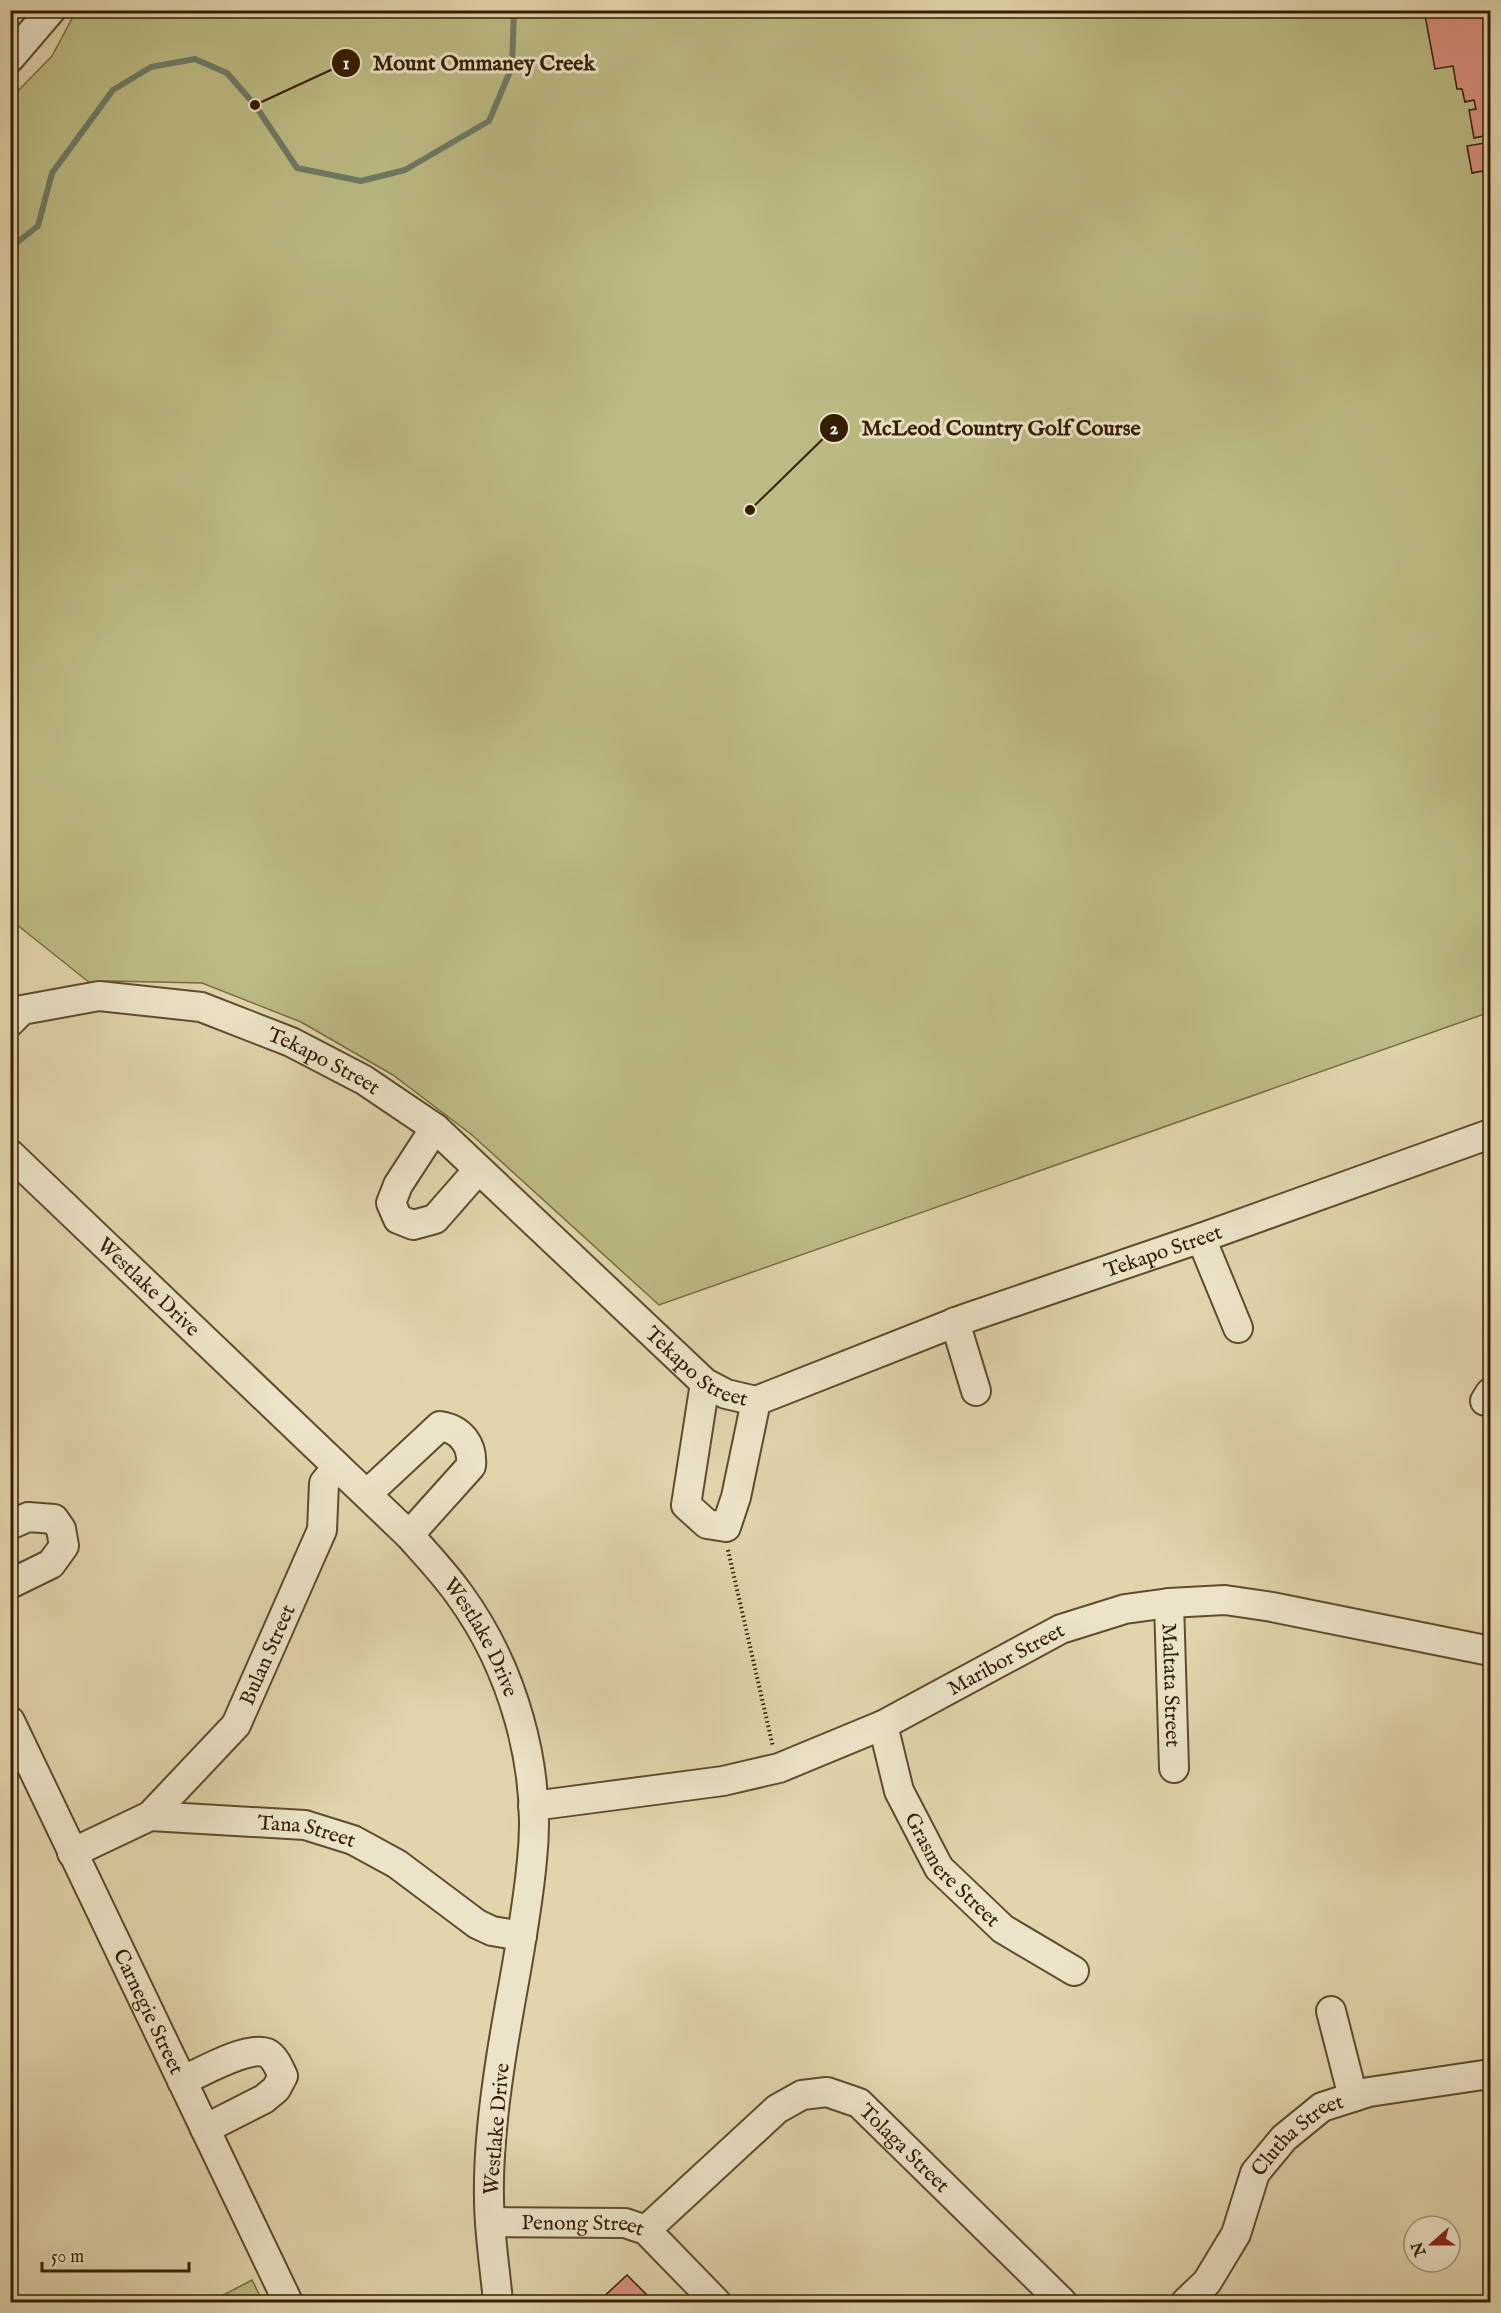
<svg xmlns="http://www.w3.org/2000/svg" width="1501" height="2313" viewBox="0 0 1501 2313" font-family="'IM FELL English',serif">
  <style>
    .green { fill: #bcbb84; stroke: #786c42; stroke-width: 1.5 }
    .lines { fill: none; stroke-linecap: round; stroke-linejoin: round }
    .stream { stroke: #6e7b65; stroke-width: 6 }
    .building { fill: #da907f; stroke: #341d01; stroke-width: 1.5 }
    .minor-casing { stroke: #604b2c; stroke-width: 32 }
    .path { stroke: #341d01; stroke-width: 4; stroke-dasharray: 1.5 3; stroke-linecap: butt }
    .minor { stroke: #ece4c9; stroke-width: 28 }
    .labels { text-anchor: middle; stroke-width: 6; stroke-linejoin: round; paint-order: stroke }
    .street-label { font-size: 21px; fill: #341d01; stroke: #ece4c9 }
    .leader { fill: none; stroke: #341d01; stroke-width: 2 }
    .callout-dot { fill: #341d01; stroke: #ece4c9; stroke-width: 2 }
    .mark-label { font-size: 18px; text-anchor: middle; font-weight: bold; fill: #fff }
    .callout-label { font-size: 22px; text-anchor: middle; font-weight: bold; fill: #341d01; stroke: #ece4c9; stroke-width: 6; stroke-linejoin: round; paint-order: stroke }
  </style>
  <rect width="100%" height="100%" fill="#e2d5ac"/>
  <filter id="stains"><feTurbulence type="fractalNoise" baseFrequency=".00333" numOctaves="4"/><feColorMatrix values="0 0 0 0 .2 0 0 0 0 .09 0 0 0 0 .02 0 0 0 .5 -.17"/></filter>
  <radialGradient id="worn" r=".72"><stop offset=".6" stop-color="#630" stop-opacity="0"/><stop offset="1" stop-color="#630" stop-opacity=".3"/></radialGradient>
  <g class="green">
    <path d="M76 11H1490V1012L659 1305 472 1135 393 1075 301 1022 202 983 107 981 90 983 11 920 10 99 52 56Z"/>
    <path d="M252 2280 263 2302H210Z"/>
  </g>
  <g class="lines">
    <path class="stream" d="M10 248 38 226 52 173 113 90 151 67 195 59 227 73 255 105 297 168 361 181 405 170 489 121 512 67 514 10"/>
  </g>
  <g class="building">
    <path d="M1424 10H1490V181L1488 170 1472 173 1467 146 1485 143 1484 136 1474 138 1469 110 1476 109 1474 100 1465 102 1462 89H1457L1453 66 1435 69Z"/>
    <path d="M627 2275 654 2302H598Z"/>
  </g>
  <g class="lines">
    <defs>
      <g id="minor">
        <path d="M10 58 51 10"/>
        <path id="s1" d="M10 1022 22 1010 99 996 201 1007 291 1042 364 1080 435 1128 705 1383 726 1394 756 1401 964 1319 1201 1238 1490 1134"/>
        <path d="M435 1128 398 1185 391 1203 398 1219 413 1225 435 1219 478 1170"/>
        <path id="s2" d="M10 1154 409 1535C426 1554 444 1573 459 1594 513 1668 542 1768 532 1860 526 1927 511 1992 501 2058 494 2103 488 2152 489 2198 489 2233 495 2268 498 2302"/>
        <path d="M1201 1238 1238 1328"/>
        <path d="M955 1322 976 1391"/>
        <path d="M705 1383 686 1505 707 1524 726 1527 736 1497 756 1401"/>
        <path d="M1485 1401 1490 1393"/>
        <path d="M367 1494 440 1426C461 1429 473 1445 471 1466L409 1535"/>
        <path d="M10 1525 28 1517 54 1519 61 1529 64 1546 51 1564 10 1584"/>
        <path id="s3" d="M1169 1603 1174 1768"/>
        <path id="s4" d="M10 1721 288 2302"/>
        <path id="s5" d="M883 1725 899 1791 939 1868 1003 1929 1074 1971"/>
        <path id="s6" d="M533 1806 723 1781 779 1768 883 1725 1061 1629 1125 1609 1169 1603 1225 1600 1272 1607 1490 1651"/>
        <path id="s7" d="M150 1816 236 1725 322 1530 324 1483 337 1467"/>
        <path id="s8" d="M72 1853 150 1816 305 1825 353 1840 397 1864 477 1924 492 1931 522 1936"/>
        <path d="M1331 2011 1353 2097"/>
        <path d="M182 2081C200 2073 248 2045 267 2053 275 2057 279 2068 283 2076L276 2089 264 2099 205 2129"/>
        <path id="s9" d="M490 2222 625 2223 646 2230 716 2302"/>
        <path id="s10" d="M646 2230 777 2109 802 2095 827 2092 859 2103 1062 2302"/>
        <path id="s11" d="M1186 2302 1207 2282 1236 2234 1255 2173 1284 2138 1322 2107 1369 2092 1490 2074"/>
      </g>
    </defs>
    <use href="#minor" class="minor-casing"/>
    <path class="path" d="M728 1550 773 1747"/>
    <use href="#minor" class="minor"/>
  </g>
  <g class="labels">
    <g class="street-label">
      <text dy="7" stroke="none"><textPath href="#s1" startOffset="332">Tekapo Street</textPath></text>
      <text dy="7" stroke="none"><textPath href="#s1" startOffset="1322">Tekapo Street</textPath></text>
      <text dy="7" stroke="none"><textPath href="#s2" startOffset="192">Westlake Drive</textPath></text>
      <text dy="7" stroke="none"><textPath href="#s1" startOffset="818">Tekapo Street</textPath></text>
      <text dy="7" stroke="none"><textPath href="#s2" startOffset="678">Westlake Drive</textPath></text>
      <text dy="7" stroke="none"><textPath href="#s7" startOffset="202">Bulan Street</textPath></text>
      <text dy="7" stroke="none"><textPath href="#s6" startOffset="501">Maribor Street</textPath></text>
      <text dy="7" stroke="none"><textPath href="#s3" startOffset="82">Maltata Street</textPath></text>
      <text dy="7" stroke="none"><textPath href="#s8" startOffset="244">Tana Street</textPath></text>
      <text dy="7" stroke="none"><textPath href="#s5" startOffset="164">Grasmere Street</textPath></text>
      <text dy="7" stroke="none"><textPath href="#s4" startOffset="322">Carnegie Street</textPath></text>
      <text transform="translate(496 2129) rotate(-85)" y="7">Westlake Drive</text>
      <text dy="7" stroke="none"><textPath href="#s11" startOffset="207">Clutha Street</textPath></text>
      <text dy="7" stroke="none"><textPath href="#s10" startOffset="330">Tolaga Street</textPath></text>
      <text dy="7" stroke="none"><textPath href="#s9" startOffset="93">Penong Street</textPath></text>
    </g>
  </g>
  <path class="leader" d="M255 105L346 63M750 510L834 428"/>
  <g class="callout-dot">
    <circle cx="255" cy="105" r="6"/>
    <circle cx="750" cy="510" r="6"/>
    <circle cx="346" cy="63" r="15"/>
    <circle cx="834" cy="428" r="15"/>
  </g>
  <g class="mark-label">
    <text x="346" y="69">1</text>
    <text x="834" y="434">2</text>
  </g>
  <g class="callout-label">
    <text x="484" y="70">Mount Ommaney Creek</text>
    <text x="1001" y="435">McLeod Country Golf Course</text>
  </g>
  <rect width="1501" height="2313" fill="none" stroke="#e2d5ac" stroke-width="36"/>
  <rect x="12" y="12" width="1477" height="2289" fill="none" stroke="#341d01" stroke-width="3"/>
  <rect x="18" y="18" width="1465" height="2277" fill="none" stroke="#341d01" stroke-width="1.5"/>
  <g transform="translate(1432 2244) rotate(249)"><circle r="28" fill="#ece4c9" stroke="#a29479" stroke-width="1.5"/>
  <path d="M0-4.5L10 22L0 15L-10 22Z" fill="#8f2418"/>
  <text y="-9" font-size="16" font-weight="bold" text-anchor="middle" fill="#341d01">N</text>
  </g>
  <path d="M42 2262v9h147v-9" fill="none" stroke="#341d01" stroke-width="3"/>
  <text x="51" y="2262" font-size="18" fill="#341d01" stroke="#ece4c9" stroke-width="4.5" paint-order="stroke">50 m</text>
  <rect width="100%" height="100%" filter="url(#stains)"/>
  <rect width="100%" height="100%" fill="url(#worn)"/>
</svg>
